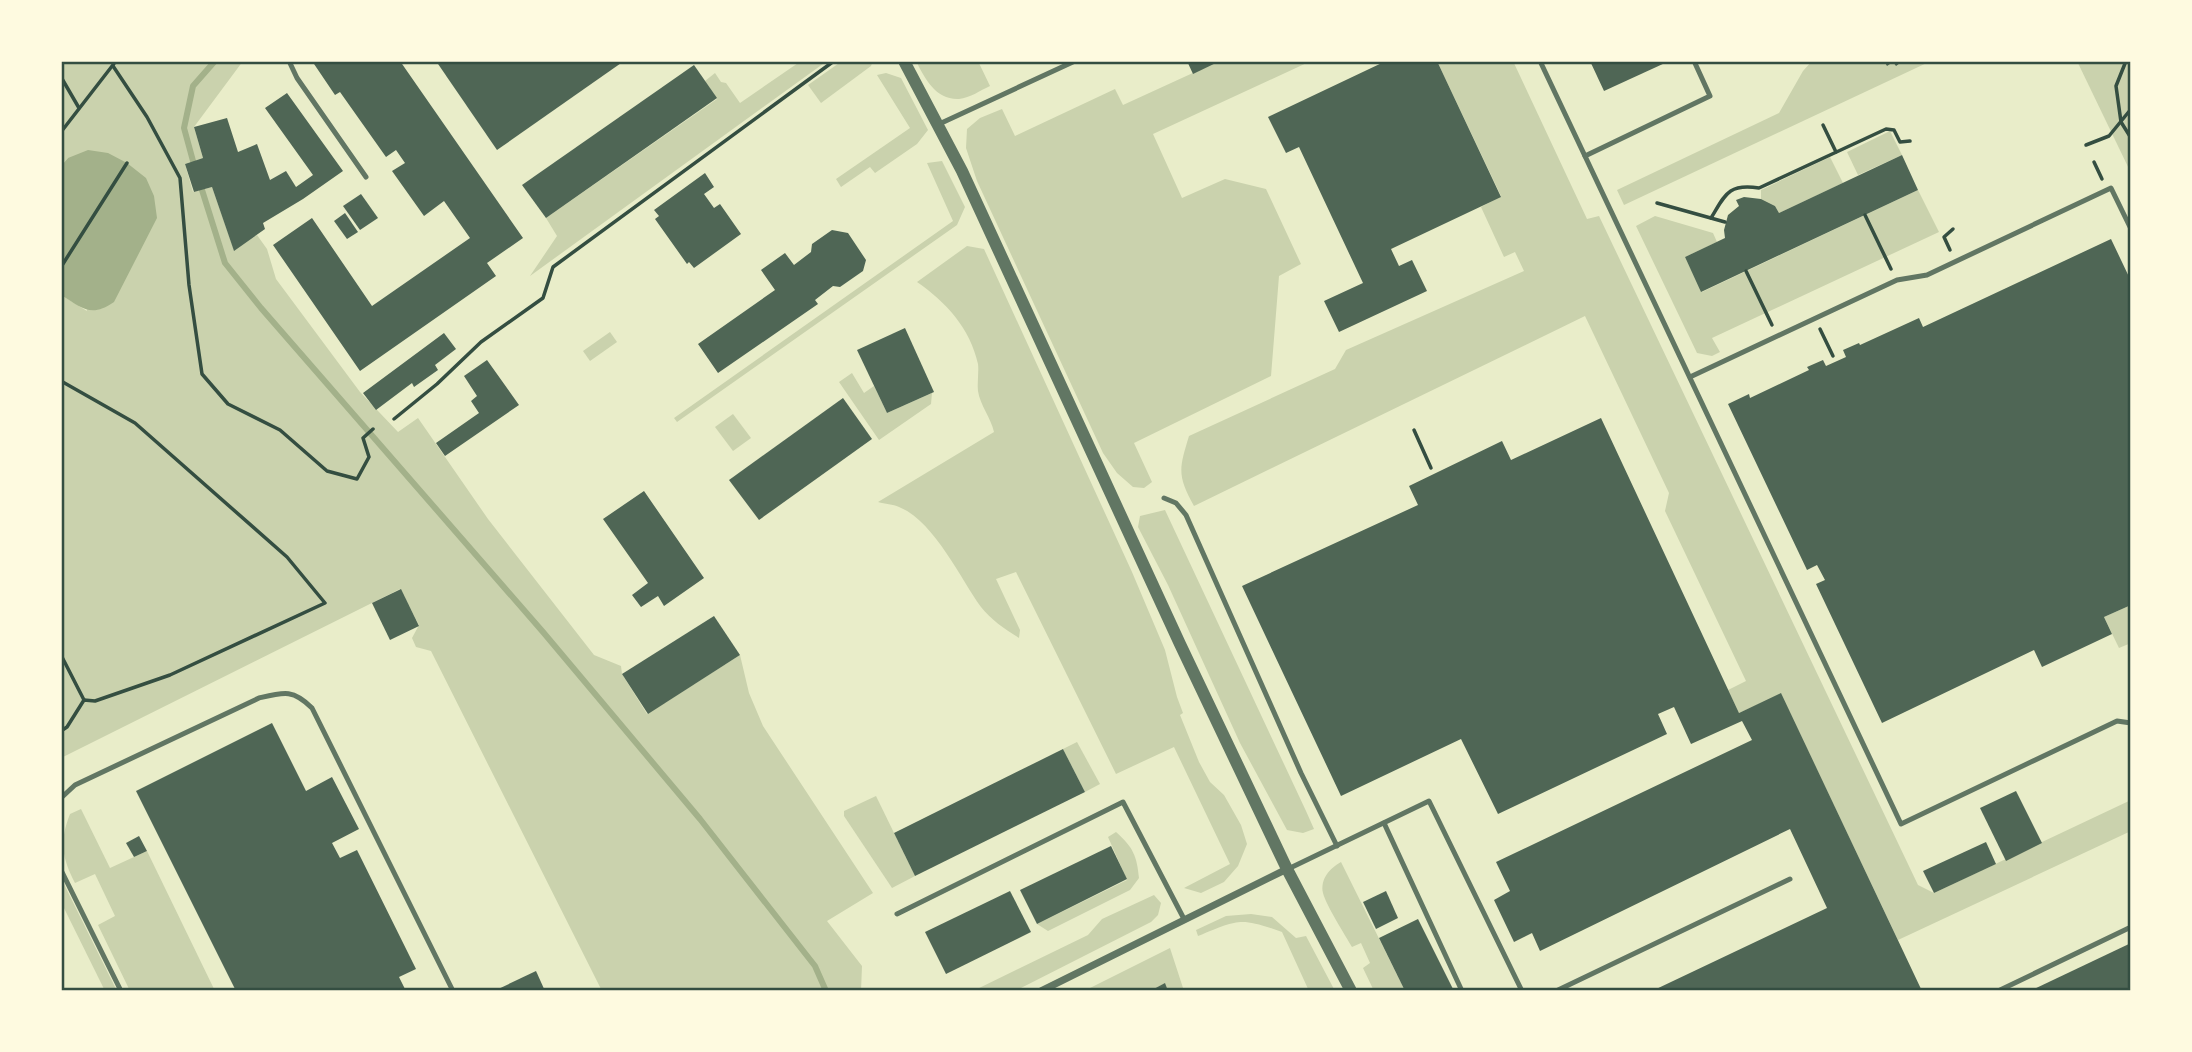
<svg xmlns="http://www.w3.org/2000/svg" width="2192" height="1052" viewBox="0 0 2192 1052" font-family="Commissioner,sans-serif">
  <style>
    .green { fill: #cad2ad }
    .water { fill: #a3b18a }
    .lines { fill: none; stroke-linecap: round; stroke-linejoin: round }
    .stream { stroke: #a3b18a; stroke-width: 6 }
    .building { fill: #4f6655 }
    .path { stroke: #344e41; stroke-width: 3.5 }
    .service { stroke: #617663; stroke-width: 5 }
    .minor { stroke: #617663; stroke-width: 7 }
    .tertiary { stroke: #617663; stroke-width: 12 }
    .neatline { fill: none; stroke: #344e41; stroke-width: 2.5 }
  </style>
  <rect width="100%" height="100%" fill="#e9edc9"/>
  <g class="green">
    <path d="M61 61H243L194 127 203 158 185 164 193 192 212 187 234 250 257 235 267 249 276 279 360 392 398 432 418 418 488 519 594 655 621 666 622 674 647 714 740 655 749 693 763 726 873 893 827 921 862 966 861 991H602L431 651 416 647 412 638 419 625 400 589 61 758V295L87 311 68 158 61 166Z"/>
    <path d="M801 61H827L530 276 557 236 546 218 717 99 705 81 715 73 721 82 726 83 740 103Z"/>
    <path d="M842 61H873L871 66 821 103 808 85Z"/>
    <path d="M916 61H978L990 86C981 90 970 98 959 99 936 100 925 79 916 61Z"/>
    <path d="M1219 61H1311L1153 134 1182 198 1225 179 1266 189 1301 264 1279 276 1271 376 1134 443 1152 482 1144 488 1133 487 1117 473 1103 453 977 181 966 148 967 129 980 118 1002 109 1015 136 1115 89 1123 105Z"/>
    <path d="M1437 61H1513L1587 219 1599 216 1918 885 1934 893 2131 800V831L1898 940 1781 694 1739 713 1728 690 1746 681 1665 511 1669 493 1585 316 1194 506C1177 475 1179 469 1189 436L1335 369 1346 350 1524 271 1515 252 1504 257 1481 207 1501 196Z"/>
    <path d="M1812 61H1931L1624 205 1617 190 1779 113 1803 71Z"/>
    <path d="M2077 61H2131V173Z"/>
    <path d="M886 73 901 78 928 130 917 144 875 173 870 167 841 187 836 179 910 128 877 75Z"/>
    <path d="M1890 131 1902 155 1858 175 1847 152Z"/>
    <path d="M1830 157 1843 183 1779 213 1775 206 1761 199V190Z"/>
    <path d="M942 161 965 207 957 225 677 422 674 418 953 221 927 163Z"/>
    <path d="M1918 190 1939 232 1712 338 1720 352 1712 356 1697 353 1636 226 1655 216 1713 233 1717 242 1685 257 1702 292Z"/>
    <path d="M967 246 984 249 1132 572 1165 650 1177 697 1183 713 1180 715 1199 762 1210 782 1224 795 1241 825 1247 844 1238 866 1224 882 1201 893 1184 888 1230 864 1174 747 1116 774 1016 572 996 579 1020 630 1019 638C1005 629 991 620 981 607 960 578 934 521 899 507 893 504 885 504 878 502L994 432C991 418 980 405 978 391 977 382 979 373 978 364 970 328 946 302 917 282Z"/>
    <path d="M610 332 617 342 590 361 583 351Z"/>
    <path d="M852 373 864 393 874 386 887 413 932 393 931 404 879 440 839 382Z"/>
    <path d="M733 414 751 438 733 451 715 427Z"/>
    <path d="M1165 510 1306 811 1314 829 1303 833 1287 830 1240 743 1168 585 1138 527 1140 516Z"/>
    <path d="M2131 605V643L2119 648 2104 617Z"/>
    <path d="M1077 742 1100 784 1085 792 1063 749Z"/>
    <path d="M876 796 915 876 892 888 844 816V811Z"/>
    <path d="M81 809 110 868 147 851 215 991H130L98 925 115 916 95 874 75 883C62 857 59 842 70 814Z"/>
    <path d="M1116 832C1133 847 1137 856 1139 878L1130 890 1048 931 1037 924 1127 880 1108 837Z"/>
    <path d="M1341 862 1405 991H1374L1363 968 1370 963 1361 943 1352 947C1345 935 1326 905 1323 893 1320 879 1330 868 1341 862Z"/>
    <path d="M61 878 117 991H105L61 902Z"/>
    <path d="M1154 895 1161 903 1158 915 1151 922 1015 991H973L1088 935 1102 919Z"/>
    <path d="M1251 914 1272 917 1296 938 1306 936 1335 991H1309L1282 932C1240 917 1239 919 1198 936L1196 930 1226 916Z"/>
    <path d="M1170 948 1184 991H1168L1164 984 1150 991H1084Z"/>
  </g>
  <path class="water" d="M88 150 108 153 127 163 146 178 154 196 157 218 114 302C91 318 82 308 61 295V166L68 158Z"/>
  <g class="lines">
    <g class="stream">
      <path d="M193 161 184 128 193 86 215 61"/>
      <path d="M202 190 225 263 261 308 543 632 700 819 815 966 826 991"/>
    </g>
  </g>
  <g class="building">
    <path d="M312 61H400L523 238 487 263 496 276 360 371 273 245 312 218 372 306 470 238 444 201 424 216 392 171 405 163 396 150 386 157 340 92 335 95Z"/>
    <path d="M436 61H624L497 150Z"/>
    <path d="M1187 61H1220L1193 74Z"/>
    <path d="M1386 61H1437L1501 197 1391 249 1399 266 1412 260 1427 291 1339 332 1324 301 1363 283 1299 147 1286 153 1268 117Z"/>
    <path d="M1590 61H1664L1665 63 1604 91Z"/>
    <path d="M1884 61H1903L1896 66 1893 62 1887 66Z"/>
    <path d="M694 65 717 98 546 218 522 185Z"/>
    <path d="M287 93 343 171 303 199 263 223 265 229 234 251 212 187 194 192 185 164 203 158 194 127 227 118 238 152 257 144 270 180 286 171 296 187 313 175 265 108Z"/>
    <path d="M1902 155 1918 190 1701 292 1685 257 1725 238 1724 230 1728 215 1739 206 1736 200 1744 197 1761 199 1775 206 1779 213Z"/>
    <path d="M705 173 714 187 704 194 714 208 720 204 741 234 694 268 689 262 687 264 655 219 659 216 654 210Z"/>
    <path d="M361 194 378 218 360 230 343 206Z"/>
    <path d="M345 213 358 232 347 239 334 221Z"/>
    <path d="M832 230 848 233 866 260 863 271 840 287 833 286 815 300 818 304 718 373 698 344 775 290 761 270 785 253 794 265 811 252 812 244Z"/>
    <path d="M2111 239 2131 281V605L2104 617 2112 634 2042 667 2034 650 1882 723 1816 584 1825 580 1817 565 1807 570 1728 404 1749 394 1750 398 1809 370 1807 367 1823 360 1826 366 1846 357 1843 350 1859 343 1860 345 1919 318 1923 327Z"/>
    <path d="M905 328 934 392 887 413 857 350Z"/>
    <path d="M444 333 456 349 435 365 438 370 414 387 412 383 376 410 363 393Z"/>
    <path d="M487 360 519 405 445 456 436 443 479 413 471 401 477 396 464 376Z"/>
    <path d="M843 398 872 439 759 520 729 480Z"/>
    <path d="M1601 418 1739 713 1781 693 1922 991H1652L1827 908 1790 829 1540 951 1532 933 1514 942 1494 900 1510 891 1496 862 1752 740 1742 721 1691 744 1674 707 1658 714 1667 734 1498 814 1461 739 1341 796 1242 586 1418 505 1409 486 1502 441 1511 460Z"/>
    <path d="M644 491 704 578 664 606 658 596 641 607 632 595 648 583 603 519Z"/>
    <path d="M401 589 419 626 390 640 372 603Z"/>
    <path d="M714 616 740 655 648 714 622 674Z"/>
    <path d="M272 723 306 791 332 777 359 829 332 843 340 858 357 850 416 969 399 977 406 991H236L136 791Z"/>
    <path d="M1063 749 1085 792 915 876 894 833Z"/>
    <path d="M2016 791 2042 843 2006 861 1980 808Z"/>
    <path d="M139 836 147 851 134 857 126 843Z"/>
    <path d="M1986 842 1996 864 1934 893 1923 871Z"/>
    <path d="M1111 846 1127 879 1037 924 1020 890Z"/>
    <path d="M1010 891 1031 932 946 974 925 932Z"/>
    <path d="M1386 891 1398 918 1376 929 1363 902Z"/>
    <path d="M1418 919 1454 991H1405L1379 938Z"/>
    <path d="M2131 943V991H2030Z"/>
    <path d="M536 971 545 991H494Z"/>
    <path d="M1165 983 1168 991H1150Z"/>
  </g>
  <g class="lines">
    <g class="path">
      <path d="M2126 61 2116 86 2121 122 2131 138"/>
      <path d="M113 66 147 117 180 178 189 285 202 374 228 404 280 430 327 471 357 479 369 457 363 438 373 429"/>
      <path d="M61 77 79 108"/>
      <path d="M1823 125 1836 152"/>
      <path d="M61 132 116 61"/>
      <path d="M2086 145 2109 136 2131 109"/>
      <path d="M2094 162 2102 179"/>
      <path d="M1657 203 1725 222"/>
      <path d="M1865 215 1891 269"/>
      <path d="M1711 218C1725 195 1728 183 1759 188L1886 129 1894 130 1900 142 1910 141"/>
      <path d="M1950 250 1944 237 1953 229"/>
      <path d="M61 267 127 163"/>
      <path d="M1746 271 1772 325"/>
      <path d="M1820 329 1833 356"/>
      <path d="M61 381 135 423 287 557 325 603 170 675 95 701 84 700 67 727 61 731"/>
      <path d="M394 419 437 384 481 342 543 298 553 267 834 61"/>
      <path d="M1414 430 1431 468"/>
      <path d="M61 655 84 700"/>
    </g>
    <g class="service">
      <path d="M289 61 297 78 366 177"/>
      <path d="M1540 61 1901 824 2117 721 2131 723"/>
      <path d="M937 125 1075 61"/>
      <path d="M1585 156 1710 96 1694 61"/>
      <path d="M1690 377 1897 280 1927 275 2111 188 2131 229"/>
      <path d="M1164 498 1176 503 1186 515 1301 773 1337 846"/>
      <path d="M61 798 75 785 259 698C284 692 293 689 312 708L453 991"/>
      <path d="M1384 823 1462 991"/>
      <path d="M1288 869 1429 801 1522 991"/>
      <path d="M61 870 121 991"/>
      <path d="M897 914 1123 802 1184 919"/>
      <path d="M1556 991 1790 879"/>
      <path d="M1998 991 2131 927"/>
    </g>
    <path class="minor" d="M1041 991 1287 869"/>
    <path class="tertiary" d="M904 61 962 171 1180 644 1287 869 1351 991"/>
  </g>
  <rect width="2192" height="1052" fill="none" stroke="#fefae0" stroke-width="126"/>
  <rect x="63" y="63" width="2066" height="926" class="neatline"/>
</svg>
